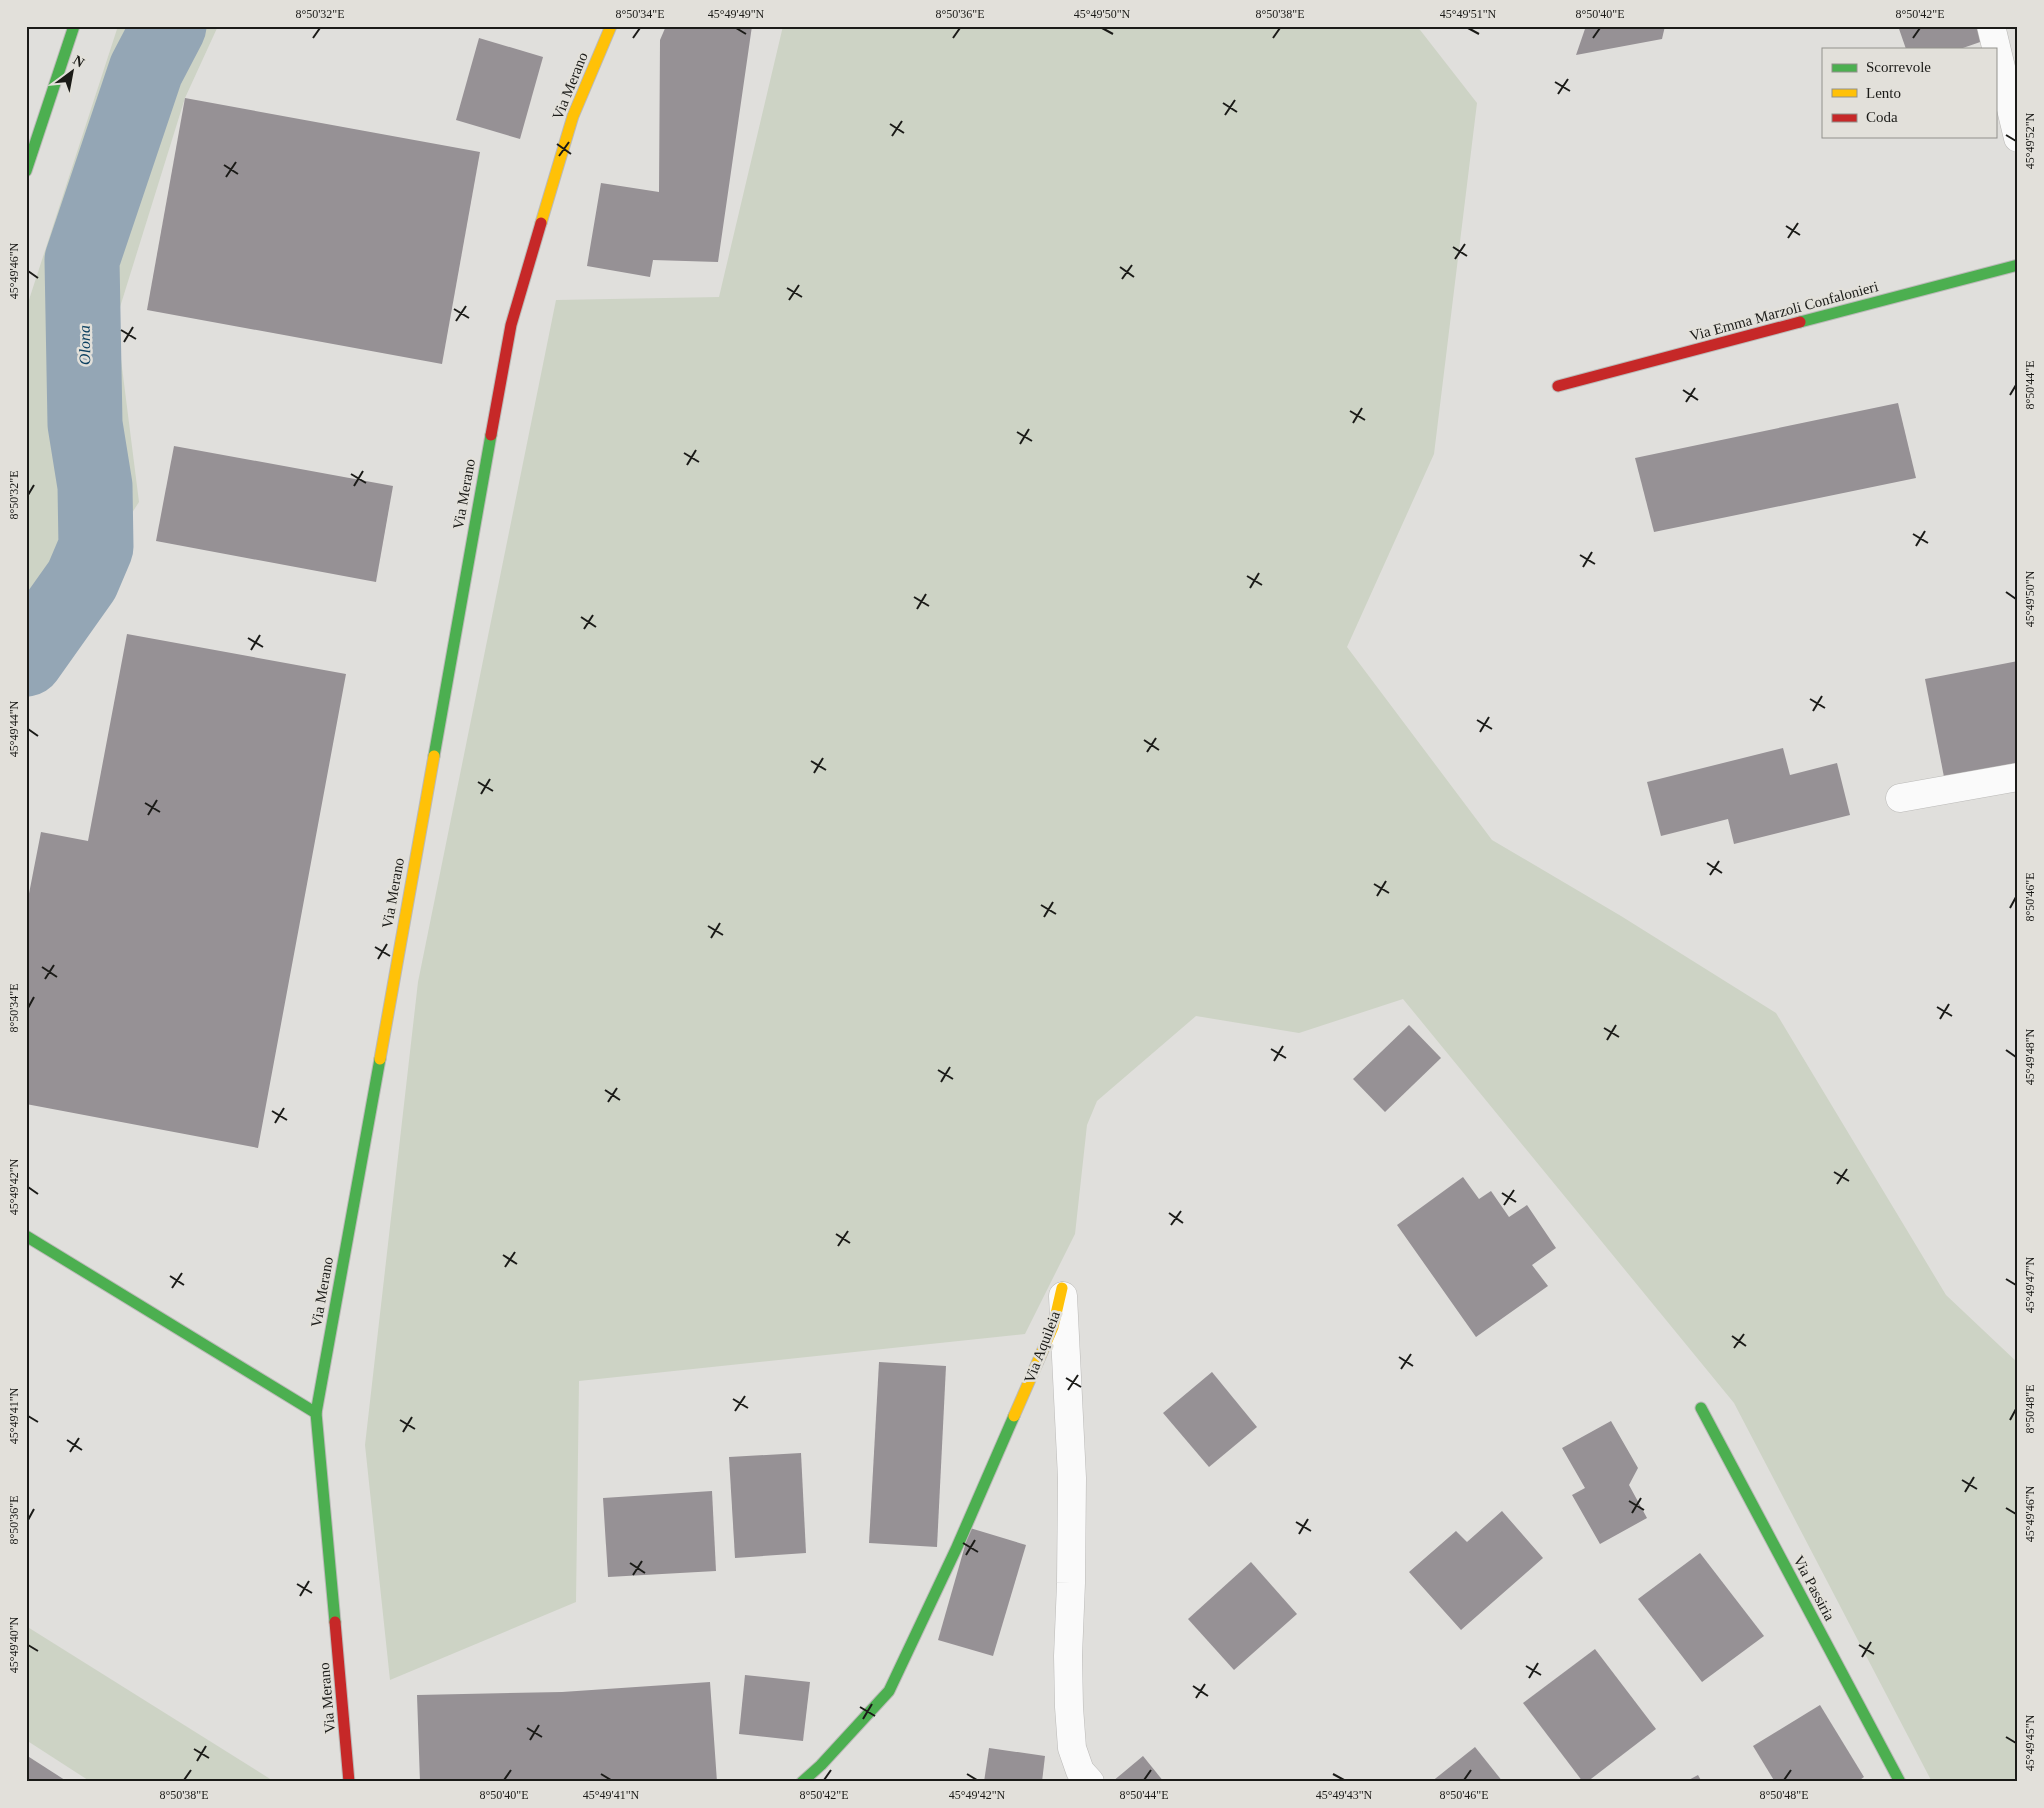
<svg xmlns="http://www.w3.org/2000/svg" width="2044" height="1808" viewBox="0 0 2044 1808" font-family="Georgia,serif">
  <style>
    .green { fill: #cdd3c5 }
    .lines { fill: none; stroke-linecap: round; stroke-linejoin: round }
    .river { stroke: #94a6b5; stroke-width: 75 }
    .building { fill: #969195 }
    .street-casing { stroke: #bbbab8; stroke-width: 29 }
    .fast-casing { stroke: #bbbab8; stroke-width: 13 }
    .slow-casing { stroke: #bbbab8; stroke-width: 13 }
    .jam-casing { stroke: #bbbab8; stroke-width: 13 }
    .street { stroke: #fafafa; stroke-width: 28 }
    .fast { stroke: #4caf50; stroke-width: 11 }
    .slow { stroke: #ffc107; stroke-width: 11 }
    .jam { stroke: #c62828; stroke-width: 11 }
    .ticks { fill: none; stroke: #1b1b18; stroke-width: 2 }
    .labels { text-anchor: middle; stroke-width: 5; stroke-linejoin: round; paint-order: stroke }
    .street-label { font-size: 15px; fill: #1b1b18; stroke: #e2e0da }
    .water-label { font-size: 16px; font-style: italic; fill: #0d4060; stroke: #e2e0da }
    .neatline { fill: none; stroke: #1b1b18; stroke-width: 2 }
    .ticks-label { font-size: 12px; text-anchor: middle; fill: #1b1b18 }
  </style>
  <rect width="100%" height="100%" fill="#e0dfdc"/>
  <g class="green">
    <path d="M118 26H218L185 98 116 320 139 502 26 677V309Z"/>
    <path d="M783 26H1417L1477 103 1434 454 1347 647 1492 840 1621 916 1776 1013 1946 1295 2018 1363V1782H1932L1734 1403 1403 999 1299 1033 1196 1016 1097 1101 1087 1125 1075 1234 1025 1334 579 1381 576 1602 390 1680 365 1445 418 982 556 300 719 297Z"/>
    <path d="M26 1626 275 1782H91L26 1740Z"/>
  </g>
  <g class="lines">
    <path class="river" d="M26 659 82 580 96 547 95 486 85 424 82 260 146 70 169 26"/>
  </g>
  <g class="building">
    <path d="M666 26H752L718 262 653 260 650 277 587 266 601 183 659 192 660 40Z"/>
    <path d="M1586 26H1665L1662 39 1576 55Z"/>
    <path d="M1898 26H1981L1986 40 1960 49H1906Z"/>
    <path d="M479 38 543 57 520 139 456 120Z"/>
    <path d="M185 98 480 152 442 364 147 310Z"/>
    <path d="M1898 403 1916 478 1654 532 1635 458Z"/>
    <path d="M174 446 393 486 376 582 156 541Z"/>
    <path d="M127 634 346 674 258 1148 26 1104V909L41 832 88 841Z"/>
    <path d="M2018 661V763L1944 777 1925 679Z"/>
    <path d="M1783 748 1790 775 1837 763 1850 815 1734 844 1728 819 1661 836 1647 782Z"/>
    <path d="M1409 1025 1441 1058 1385 1112 1353 1079Z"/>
    <path d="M1463 1177 1479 1199 1491 1191 1509 1217 1527 1205 1556 1248 1532 1265 1548 1286 1476 1337 1397 1225Z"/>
    <path d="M879 1362 946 1366 937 1547 869 1543Z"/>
    <path d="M1212 1372 1257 1427 1209 1467 1163 1413Z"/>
    <path d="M1611 1421 1638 1468 1629 1485 1647 1518 1600 1544 1572 1495 1585 1488 1562 1448Z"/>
    <path d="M801 1453 806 1553 735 1558 729 1457Z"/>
    <path d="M712 1491 716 1571 608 1577 603 1498Z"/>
    <path d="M1502 1511 1543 1558 1461 1630 1409 1572 1456 1531 1467 1542Z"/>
    <path d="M970 1528 1026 1545 993 1656 938 1640Z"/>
    <path d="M1700 1553 1764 1636 1702 1682 1638 1599Z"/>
    <path d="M1251 1562 1297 1614 1234 1670 1188 1619Z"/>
    <path d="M1595 1649 1656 1729 1587 1782H1583L1523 1703Z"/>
    <path d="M745 1675 810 1682 803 1741 739 1734Z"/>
    <path d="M710 1682 717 1782H420L417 1695 562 1692Z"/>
    <path d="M1820 1705 1864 1777 1857 1782H1775L1753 1746Z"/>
    <path d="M1475 1747 1503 1782H1431Z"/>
    <path d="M989 1748 1045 1756 1042 1782H984Z"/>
    <path d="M26 1755 68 1782H26Z"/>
    <path d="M1143 1756 1164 1782H1112Z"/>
    <path d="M1698 1775 1702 1782H1685Z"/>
  </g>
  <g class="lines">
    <defs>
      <g id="street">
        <path d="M1991 26 2018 138"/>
        <path d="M1900 798 2018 777"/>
        <path d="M1063 1296 1072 1478 1071 1583 1068 1656 1069 1707 1072 1748 1080 1771 1090 1782"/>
      </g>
      <g id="fast">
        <path d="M26 171 74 26"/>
        <path d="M1800 322 2018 265"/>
        <path d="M434 756 491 435"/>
        <path d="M26 1236 316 1413"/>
        <path d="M1701 1408 1900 1782"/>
        <path d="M335 1622 316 1413 380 1059"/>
        <path d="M802 1782 821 1765 889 1691 957 1547 1014 1416"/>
      </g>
      <g id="slow">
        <path d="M541 223 573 116 611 26"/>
        <path d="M380 1059 434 756"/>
        <path d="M1014 1416 1053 1327 1062 1288"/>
      </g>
      <g id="jam">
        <path d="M1558 386 1800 322"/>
        <path d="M491 435 511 325 541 223"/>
        <path d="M335 1622 349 1782"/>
      </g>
    </defs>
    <use href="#street" class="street-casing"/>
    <use href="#fast" class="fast-casing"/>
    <use href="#slow" class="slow-casing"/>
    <use href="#jam" class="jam-casing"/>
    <use href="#street" class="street"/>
    <use href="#fast" class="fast"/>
    <use href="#slow" class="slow"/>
    <use href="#jam" class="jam"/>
  </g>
  <path class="ticks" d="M736 28 746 34M1102 28 1113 34M1468 28 1479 34M313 38 320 28M633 38 640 28M953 38 960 28M1273 38 1280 28M1593 38 1600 28M1913 38 1920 28M1555 82 1570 91M1558 94 1568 79M1223 103 1237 112M1225 115 1235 100M890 124 904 133M2006 135 2016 141M892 136 902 121M557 144 571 154M559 156 569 142M224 165 238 174M226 177 236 162M1786 226 1800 235M1788 238 1798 223M1453 247 1467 256M1455 259 1465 244M1120 267 1134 277M28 271 38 278M1122 279 1132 265M787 288 802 297M789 300 799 285M454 309 469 318M456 321 466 306M121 330 136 339M124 342 133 327M1683 390 1698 400M2010 395 2016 385M1686 402 1695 388M1350 411 1365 420M1353 423 1362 408M1017 432 1032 441M1020 444 1029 429M684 453 699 462M687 465 696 450M351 474 366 483M354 486 363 471M28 495 34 485M1913 534 1928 543M1916 546 1925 531M1580 555 1595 564M1583 567 1592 552M1247 576 1262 585M1250 588 1259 573M2006 592 2016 599M914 597 929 606M917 609 926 594M581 617 596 627M584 629 593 615M248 638 263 647M251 650 260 635M1810 699 1825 708M1813 711 1822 696M1477 720 1492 729M28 729 38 736M1480 732 1489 717M1144 740 1159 750M1147 752 1156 738M811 761 826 770M814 773 823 758M478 782 493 791M481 794 490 779M145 803 160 812M148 815 157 800M1707 863 1722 873M1710 875 1719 861M1374 884 1389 893M1377 896 1386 881M1041 905 1056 914M2010 908 2016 897M1044 917 1053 902M708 926 723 935M711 938 720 923M375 947 390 956M378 959 387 944M42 967 57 977M45 979 54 965M1937 1007 1952 1016M28 1008 34 997M1940 1019 1949 1004M1604 1028 1619 1037M1607 1040 1616 1025M1271 1049 1286 1058M2006 1050 2016 1057M1274 1061 1283 1046M938 1070 953 1079M941 1082 950 1067M605 1090 620 1100M608 1102 617 1088M272 1111 287 1120M275 1123 284 1108M1834 1172 1849 1181M1837 1184 1847 1169M28 1187 38 1194M1502 1193 1516 1202M1504 1205 1514 1190M1169 1213 1183 1223M1171 1225 1181 1211M836 1234 850 1243M838 1246 848 1231M503 1255 517 1264M505 1267 515 1252M170 1276 184 1285M2006 1279 2016 1285M172 1288 182 1273M1732 1336 1746 1346M1734 1348 1744 1334M1399 1357 1413 1366M1401 1369 1411 1354M1066 1378 1081 1387M1068 1390 1078 1375M733 1399 748 1408M735 1411 745 1396M28 1416 38 1422M400 1420 415 1429M2010 1420 2016 1409M403 1432 412 1417M67 1440 82 1450M70 1452 79 1438M1962 1480 1977 1489M1965 1492 1974 1477M1629 1501 1644 1510M2006 1508 2016 1514M1632 1513 1641 1498M28 1520 34 1509M1296 1522 1311 1531M1299 1534 1308 1519M963 1543 978 1552M966 1555 975 1540M630 1563 645 1573M633 1575 642 1561M297 1584 312 1593M300 1596 309 1581M28 1645 38 1651M1859 1645 1874 1654M1862 1657 1871 1642M1526 1666 1541 1675M1529 1678 1538 1663M1193 1686 1208 1696M1196 1698 1205 1684M860 1707 875 1716M863 1719 872 1704M527 1728 542 1737M2006 1737 2016 1743M530 1740 539 1725M194 1749 209 1758M197 1761 206 1746M601 1774 611 1780M967 1774 977 1780M1333 1774 1344 1780M184 1780 191 1770M504 1780 511 1770M824 1780 831 1770M1144 1780 1151 1770M1464 1780 1471 1770M1784 1780 1791 1770"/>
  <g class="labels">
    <g class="street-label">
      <text transform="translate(570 86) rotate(-68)" y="5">Via Merano</text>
      <text transform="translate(1784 311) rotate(-15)" y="5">Via Emma Marzoli Confalonieri</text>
      <text transform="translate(464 494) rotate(-80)" y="5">Via Merano</text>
      <text transform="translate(393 893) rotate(-80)" y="5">Via Merano</text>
      <text transform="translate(322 1292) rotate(-80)" y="5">Via Merano</text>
      <text transform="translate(1042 1347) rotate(-69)" y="5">Via Aquileia</text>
      <text transform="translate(1814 1588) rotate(62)" y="5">Via Passiria</text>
      <text transform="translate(327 1698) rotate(-95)" y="5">Via Merano</text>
    </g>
    <g class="water-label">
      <text transform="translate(84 345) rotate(-91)" y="6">Olona</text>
    </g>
  </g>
  <rect width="2044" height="1808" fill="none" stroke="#e2e0da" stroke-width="55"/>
  <rect x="1822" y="48" width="175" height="90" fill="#e2e0da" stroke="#92918c"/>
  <rect x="1832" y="64" width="25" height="8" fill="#4caf50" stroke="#92918c"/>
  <text x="1866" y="72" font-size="15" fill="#1b1b18">Scorrevole</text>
  <rect x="1832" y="89" width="25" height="8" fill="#ffc107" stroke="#92918c"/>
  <text x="1866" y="98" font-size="15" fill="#1b1b18">Lento</text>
  <rect x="1832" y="114" width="25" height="8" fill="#c62828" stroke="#92918c"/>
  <text x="1866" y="122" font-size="15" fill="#1b1b18">Coda</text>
  <g transform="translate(72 72) rotate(32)" stroke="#e2e0da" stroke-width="4" paint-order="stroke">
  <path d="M0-4L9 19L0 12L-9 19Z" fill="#1b1b18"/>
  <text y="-8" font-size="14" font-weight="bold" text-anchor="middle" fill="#1b1b18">N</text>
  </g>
  <rect x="28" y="28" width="1988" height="1752" class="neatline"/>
  <g class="ticks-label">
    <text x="320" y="18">8°50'32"E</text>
    <text x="640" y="18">8°50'34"E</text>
    <text x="736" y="18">45°49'49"N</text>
    <text x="960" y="18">8°50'36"E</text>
    <text x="1102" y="18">45°49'50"N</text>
    <text x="1280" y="18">8°50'38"E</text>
    <text x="1468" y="18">45°49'51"N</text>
    <text x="1600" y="18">8°50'40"E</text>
    <text x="1920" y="18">8°50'42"E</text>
    <text transform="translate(2030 141) rotate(-90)" y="4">45°49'52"N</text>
    <text transform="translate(14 271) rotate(-90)" y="4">45°49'46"N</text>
    <text transform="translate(2030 385) rotate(-90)" y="4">8°50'44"E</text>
    <text transform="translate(14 495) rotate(-90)" y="4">8°50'32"E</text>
    <text transform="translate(2030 599) rotate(-90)" y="4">45°49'50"N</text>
    <text transform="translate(14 729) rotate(-90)" y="4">45°49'44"N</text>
    <text transform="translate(2030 897) rotate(-90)" y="4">8°50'46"E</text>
    <text transform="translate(14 1008) rotate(-90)" y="4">8°50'34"E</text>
    <text transform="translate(2030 1057) rotate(-90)" y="4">45°49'48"N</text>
    <text transform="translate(14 1187) rotate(-90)" y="4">45°49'42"N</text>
    <text transform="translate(2030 1285) rotate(-90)" y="4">45°49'47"N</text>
    <text transform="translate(2030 1409) rotate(-90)" y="4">8°50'48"E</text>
    <text transform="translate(14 1416) rotate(-90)" y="4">45°49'41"N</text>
    <text transform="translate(2030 1514) rotate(-90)" y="4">45°49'46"N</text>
    <text transform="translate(14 1520) rotate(-90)" y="4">8°50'36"E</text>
    <text transform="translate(14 1645) rotate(-90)" y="4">45°49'40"N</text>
    <text transform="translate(2030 1743) rotate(-90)" y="4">45°49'45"N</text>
    <text x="184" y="1799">8°50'38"E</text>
    <text x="504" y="1799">8°50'40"E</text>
    <text x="611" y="1799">45°49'41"N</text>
    <text x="824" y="1799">8°50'42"E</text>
    <text x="977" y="1799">45°49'42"N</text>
    <text x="1144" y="1799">8°50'44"E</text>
    <text x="1344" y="1799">45°49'43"N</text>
    <text x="1464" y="1799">8°50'46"E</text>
    <text x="1784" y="1799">8°50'48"E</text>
  </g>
</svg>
